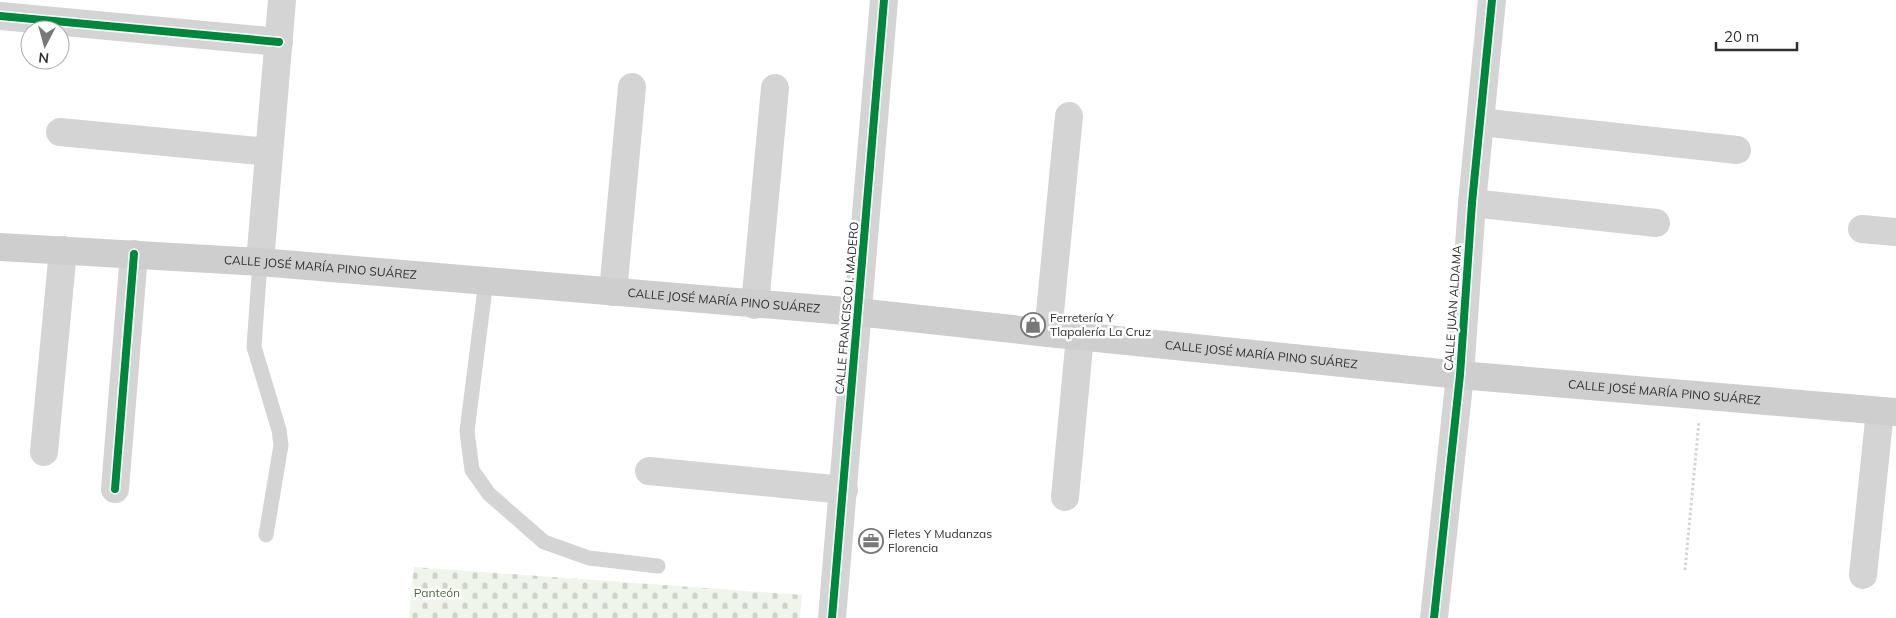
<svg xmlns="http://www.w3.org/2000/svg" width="1896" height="618" viewBox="0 0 1896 618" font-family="Mulish,sans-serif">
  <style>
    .cemetery { fill: url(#cemetery-stones) }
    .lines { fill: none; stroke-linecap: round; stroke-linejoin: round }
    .path { stroke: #d4d4d4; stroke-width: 3; stroke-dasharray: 2.5 2.5; stroke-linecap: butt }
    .service { stroke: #d4d4d4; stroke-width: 15 }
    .minor { stroke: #d4d4d4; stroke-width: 28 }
    .secondary { stroke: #cecece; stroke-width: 28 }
    .cycleway-casing { stroke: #fff; stroke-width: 11 }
    .cycleway { stroke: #00873e; stroke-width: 8 }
    .labels { text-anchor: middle; stroke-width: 5; stroke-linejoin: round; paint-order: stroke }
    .street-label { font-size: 12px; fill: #303030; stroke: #fff }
    .poi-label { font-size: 12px; fill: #303030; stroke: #fff; text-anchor: start }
    .park-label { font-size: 12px; fill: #4b6c3c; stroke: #fff }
  </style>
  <defs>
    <pattern id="cemetery-stones" width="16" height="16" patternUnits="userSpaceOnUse" patternTransform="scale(1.25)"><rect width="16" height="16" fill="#f0f5ec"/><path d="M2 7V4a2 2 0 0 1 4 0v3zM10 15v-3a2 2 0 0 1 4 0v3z" fill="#ced2cb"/></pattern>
  </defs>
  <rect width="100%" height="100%" fill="#fff"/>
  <path class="cemetery" d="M414 567 802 595 800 618H409Z"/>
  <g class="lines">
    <path class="path" d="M1685 570 1699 421"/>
    <g class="service">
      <path d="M260 262 254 347 279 430 281 445 266 535"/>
      <path d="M486 281 467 431 472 470 489 494 544 542 589 558 658 566"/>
    </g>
    <g class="minor">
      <path d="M0 16 279 42"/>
      <path d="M1480 122 1737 150"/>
      <path d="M60 132 269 152"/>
      <path d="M1472 203 1656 223"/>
      <path d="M1862 229 1896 232"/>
      <path d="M260 262 282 0"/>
      <path d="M613 292 632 87"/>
      <path d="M755 305 775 88"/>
      <path d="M1048 333 1069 116"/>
      <path d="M44 452 63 250"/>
      <path d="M649 471 844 490"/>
      <path d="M115 489 134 254"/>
      <path d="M1065 497 1080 336"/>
      <path d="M1863 575 1880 411"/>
      <path d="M832 618 884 0"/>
      <path d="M1434 618 1460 375 1472 203 1492 0"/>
    </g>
    <path class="secondary" id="s1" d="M0 247 260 262 857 312 1048 333 1460 375 1896 412"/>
    <defs>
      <g id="cycleway">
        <path d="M0 16 279 42"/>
        <path d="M115 489 134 254"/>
        <path d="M832 618 884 0"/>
        <path d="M1434 618 1460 375 1472 203 1492 0"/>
      </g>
    </defs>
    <use href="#cycleway" class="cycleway-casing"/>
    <use href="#cycleway" class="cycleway"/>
  </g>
  <defs>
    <symbol id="shop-ring" viewBox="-11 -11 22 22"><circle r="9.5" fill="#fff" stroke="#787878" stroke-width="1.5"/><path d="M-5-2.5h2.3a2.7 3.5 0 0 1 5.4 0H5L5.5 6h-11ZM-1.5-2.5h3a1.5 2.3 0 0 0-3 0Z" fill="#787878"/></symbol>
    <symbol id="office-ring" viewBox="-11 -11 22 22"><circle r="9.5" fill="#fff" stroke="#787878" stroke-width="1.5"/><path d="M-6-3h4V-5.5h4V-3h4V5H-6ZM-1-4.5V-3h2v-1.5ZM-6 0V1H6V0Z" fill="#787878"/></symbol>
  </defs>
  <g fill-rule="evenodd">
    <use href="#shop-ring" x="1019" y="311" width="28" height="28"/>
    <use href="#office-ring" x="857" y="527" width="28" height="28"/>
  </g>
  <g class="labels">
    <g class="street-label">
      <text dy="4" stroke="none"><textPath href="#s1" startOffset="321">CALLE JOSÉ MARÍA PINO SUÁREZ</textPath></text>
      <text dy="4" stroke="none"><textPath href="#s1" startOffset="726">CALLE JOSÉ MARÍA PINO SUÁREZ</textPath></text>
      <text transform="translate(847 308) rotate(-85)" y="4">CALLE FRANCISCO I. MADERO</text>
      <text transform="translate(1453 308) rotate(-86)" y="4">CALLE JUAN ALDAMA</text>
      <text dy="4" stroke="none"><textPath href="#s1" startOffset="1266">CALLE JOSÉ MARÍA PINO SUÁREZ</textPath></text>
      <text dy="4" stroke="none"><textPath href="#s1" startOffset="1671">CALLE JOSÉ MARÍA PINO SUÁREZ</textPath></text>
    </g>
    <g class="poi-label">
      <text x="1050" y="322">Ferretería Y<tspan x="1050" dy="14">Tlapalería La Cruz</tspan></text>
      <text x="888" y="538">Fletes Y Mudanzas<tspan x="888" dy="14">Florencia</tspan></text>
    </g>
    <g class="park-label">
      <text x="437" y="597">Panteón</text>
    </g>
  </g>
  <g transform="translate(45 45) rotate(186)"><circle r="24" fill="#ffffff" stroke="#acacac"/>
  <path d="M0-4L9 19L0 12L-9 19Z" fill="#787878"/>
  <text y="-8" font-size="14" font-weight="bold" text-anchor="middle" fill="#303030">N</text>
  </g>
  <path d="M1716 42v8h81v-8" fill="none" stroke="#303030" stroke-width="2.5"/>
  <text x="1724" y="42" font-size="15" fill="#303030" stroke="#ffffff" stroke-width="4" paint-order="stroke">20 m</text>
</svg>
